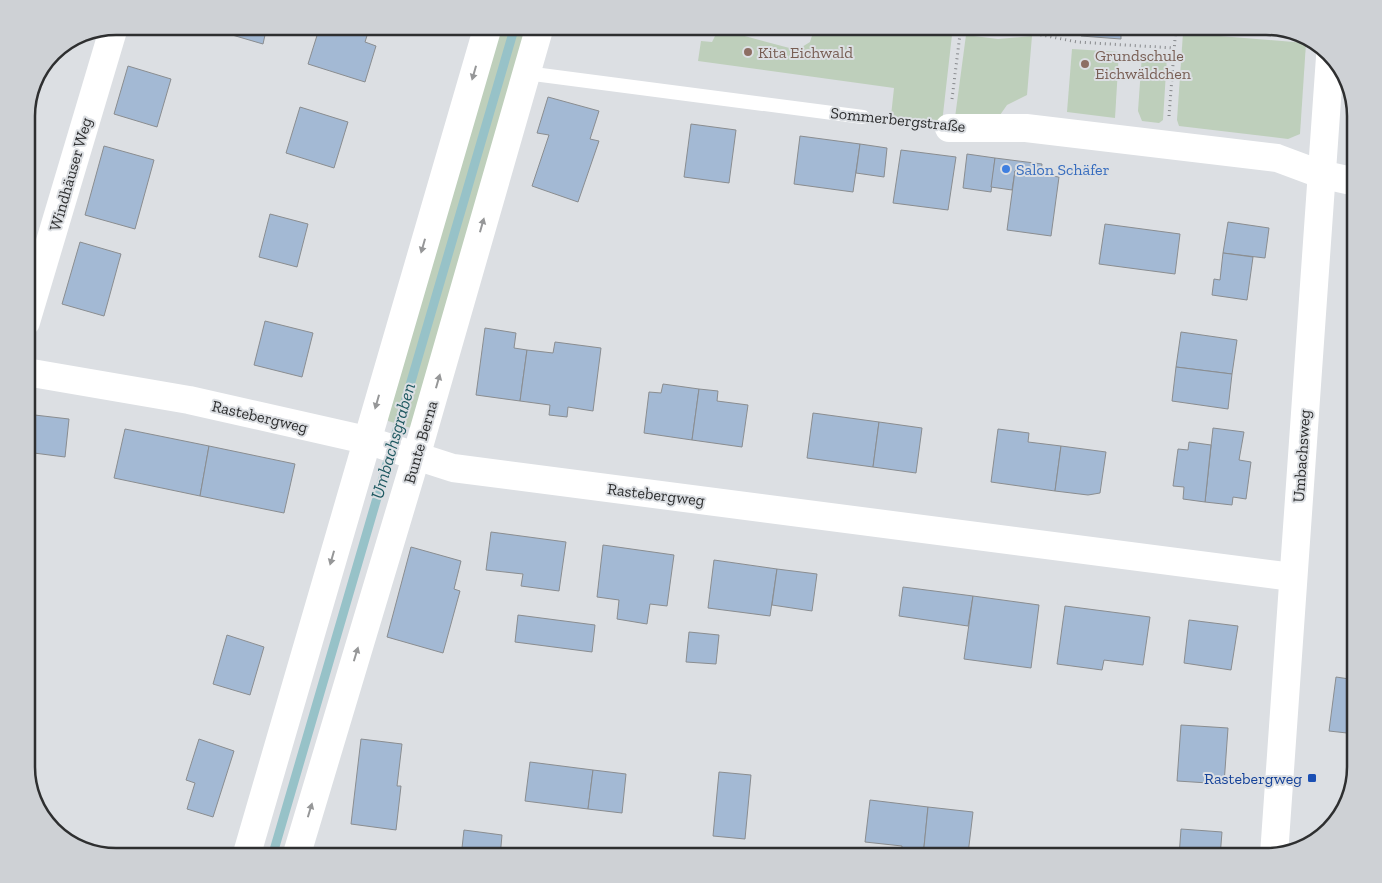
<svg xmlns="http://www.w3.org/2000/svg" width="1382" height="883" viewBox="0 0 1382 883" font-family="'Zilla Slab',serif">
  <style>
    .green { fill: #becfbb }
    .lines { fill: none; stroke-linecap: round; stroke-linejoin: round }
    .stream { stroke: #97c2c8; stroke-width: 9 }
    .building { fill: #a3b9d4; stroke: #8a8d90 }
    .path { stroke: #86888b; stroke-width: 3; stroke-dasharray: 1 4; stroke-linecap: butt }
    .lane { stroke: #fff; stroke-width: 14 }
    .street { stroke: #fff; stroke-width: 28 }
    .oneway { fill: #969798 }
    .education-dot { fill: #8d6e63; stroke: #dcdfe3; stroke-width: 2 }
    .shop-dot { fill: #3f7fe0; stroke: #dcdfe3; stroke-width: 2 }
    .transit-dot { fill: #1a4fb4; stroke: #dcdfe3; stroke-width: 2 }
    .labels { text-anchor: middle; stroke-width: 4; stroke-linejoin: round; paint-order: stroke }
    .education-label { font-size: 16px; fill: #785e54; stroke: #dcdfe3; text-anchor: start }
    .street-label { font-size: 16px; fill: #2e2f30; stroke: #dcdfe3 }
    .shop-label { font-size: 16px; fill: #366cbe; stroke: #dcdfe3; text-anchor: start }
    .transit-label { font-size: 16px; fill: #164399; stroke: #dcdfe3; text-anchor: end }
    .water-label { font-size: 18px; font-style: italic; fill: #1d5860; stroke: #dcdfe3 }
    .rim { fill: none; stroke: #2e2f30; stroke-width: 2.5 }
  </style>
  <rect width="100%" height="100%" fill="#dcdfe3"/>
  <g class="green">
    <path d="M501 26H531L411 428 388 421V417Z"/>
    <path d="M815 26H953L942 123 891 116 894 88 698 61 701 41 712 42 715 36 741 35 797 50 810 42Z"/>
    <path d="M1183 33 1306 43 1300 134 1288 139 1179 126 1177 120Z"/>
    <path d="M966 35 998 39 1032 36 1027 95 1007 105 1000 115 954 125Z"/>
    <path d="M1072 49 1119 52 1115 118 1067 112Z"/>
    <path d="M1142 54 1167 56 1163 120 1159 123 1142 121 1138 111Z"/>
  </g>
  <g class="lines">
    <path class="stream" d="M272 857 515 26"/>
  </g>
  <g class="building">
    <path d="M216 26H267L263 44 215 30Z"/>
    <path d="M320 26H370L365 42 376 46 365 82 308 64Z"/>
    <path d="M649 26H702L701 33Z"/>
    <path d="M1081 26H1121V39L1081 36Z"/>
    <path d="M128 66 171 79 157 127 114 114Z"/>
    <path d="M548 97 599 111 590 139 599 141 578 202 532 186 549 135 537 133Z"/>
    <path d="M300 107 348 122 334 168 286 153Z"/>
    <path d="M691 124 736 130 729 183 684 177Z"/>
    <path d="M800 136 860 144 853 192 794 184Z"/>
    <path d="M860 144 887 148 884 177 856 173Z"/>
    <path d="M104 146 154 160 135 229 85 215Z"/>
    <path d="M901 150 956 157 948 210 893 203Z"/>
    <path d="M967 154 995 158 991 192 963 188Z"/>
    <path d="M995 158 1042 164 1041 174 1015 171 1012 190 991 187Z"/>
    <path d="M1015 171 1059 177 1051 236 1007 230Z"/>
    <path d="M270 214 308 224 297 267 259 257Z"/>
    <path d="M1228 222 1269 228 1265 258 1223 253Z"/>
    <path d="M1105 224 1180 234 1175 274 1099 264Z"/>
    <path d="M80 242 121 254 104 316 62 304Z"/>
    <path d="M1223 253 1253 257 1247 300 1212 295 1214 279 1220 280Z"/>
    <path d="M265 321 313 333 302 377 254 365Z"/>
    <path d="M485 328 516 333 514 348 527 350 520 401 476 395Z"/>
    <path d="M1181 332 1237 340 1232 374 1176 367Z"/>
    <path d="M555 342 601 348 593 411 568 407 567 417 549 415 550 405 520 401 527 350 553 353Z"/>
    <path d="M1176 367 1232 374 1228 409 1172 401Z"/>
    <path d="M663 384 699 389 692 440 644 433 649 392 661 393Z"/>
    <path d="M699 389 718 391 717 401 748 405 742 447 692 440Z"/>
    <path d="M813 413 879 422 873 467 807 458Z"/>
    <path d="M26 414 69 419 65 457 26 452Z"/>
    <path d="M879 422 922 428 916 473 873 467Z"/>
    <path d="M1213 428 1244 432 1239 460 1251 462 1246 499 1233 497 1232 505 1205 502Z"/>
    <path d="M125 429 209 446 200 496 114 478Z"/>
    <path d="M998 429 1029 433 1028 442 1061 446 1055 491 991 482Z"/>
    <path d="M1189 442 1211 445 1205 502 1183 499 1184 487 1173 486 1178 449 1188 450Z"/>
    <path d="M209 446 295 464 284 513 200 496Z"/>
    <path d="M1061 446 1106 452 1100 493 1088 495 1055 491Z"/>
    <path d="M1356 509V549H1351Z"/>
    <path d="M491 532 566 542 559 591 521 586 523 574 486 570Z"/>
    <path d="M603 545 674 555 667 606 650 604 647 624 617 619 619 600 597 597Z"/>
    <path d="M411 547 461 561 454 589 460 591 443 653 387 637Z"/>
    <path d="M714 560 777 569 770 616 708 608Z"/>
    <path d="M777 569 817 574 812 611 772 605Z"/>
    <path d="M903 587 973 596 968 626 899 616Z"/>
    <path d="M973 596 1039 605 1031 668 964 659Z"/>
    <path d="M1065 606 1150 617 1143 665 1104 660 1102 670 1057 664Z"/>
    <path d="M518 615 595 625 592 652 515 642Z"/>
    <path d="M1189 620 1238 626 1231 670 1184 663Z"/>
    <path d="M689 632 719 635 716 664 686 662Z"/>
    <path d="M227 635 264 647 250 695 213 684Z"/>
    <path d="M1336 677 1356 680V734L1329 731Z"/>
    <path d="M1181 725 1228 728 1224 784 1177 781Z"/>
    <path d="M199 739 234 751 213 817 187 809 195 783 186 780Z"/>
    <path d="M361 739 402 744 397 786H401L396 830 351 824Z"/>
    <path d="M530 762 593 770 588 809 525 801Z"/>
    <path d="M593 770 626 774 622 813 588 809Z"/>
    <path d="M719 772 751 775 745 839 713 836Z"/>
    <path d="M870 800 928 807 923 857H901L902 846 865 842Z"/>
    <path d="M928 807 973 812 968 854 939 850 938 857H923Z"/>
    <path d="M1181 829 1222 832 1220 857H1179Z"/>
    <path d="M464 830 502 835 500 857H461Z"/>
  </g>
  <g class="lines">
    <g class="path">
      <path d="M1195 26 1291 34"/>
      <path d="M961 29 994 33H1032L1077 42 1174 48"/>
      <path d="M952 99 961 26"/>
      <path d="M1169 116 1176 26"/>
      <path d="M884 119 920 124"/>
    </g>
    <path class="lane" d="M526 73 863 117"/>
    <g class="street">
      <path d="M949 128H1026L1277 158 1320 174 1356 182"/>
      <path d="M26 322 114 27"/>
      <path d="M26 372 189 400 366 440 453 468 1293 577"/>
      <path d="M1274 855 1330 57"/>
      <path d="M246 857 488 26"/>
      <path d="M296 857 416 457 540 26"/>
    </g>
  </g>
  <defs><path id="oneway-solid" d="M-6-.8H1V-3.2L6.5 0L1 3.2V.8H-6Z" transform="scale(1.25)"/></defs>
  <g class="oneway">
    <use href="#oneway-solid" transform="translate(474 73) rotate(106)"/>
    <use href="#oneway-solid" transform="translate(482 225) rotate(-74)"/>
    <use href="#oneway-solid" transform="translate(423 246) rotate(106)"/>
    <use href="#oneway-solid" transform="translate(438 381) rotate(-74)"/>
    <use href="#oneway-solid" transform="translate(377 402) rotate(106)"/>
    <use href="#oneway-solid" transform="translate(332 558) rotate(106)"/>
    <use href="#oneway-solid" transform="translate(356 654) rotate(-73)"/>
    <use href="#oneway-solid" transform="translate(310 810) rotate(-73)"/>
  </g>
  <g class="education-dot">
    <circle cx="748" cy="52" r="5"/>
    <circle cx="1085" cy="64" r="5"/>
  </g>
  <circle class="shop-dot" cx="1006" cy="169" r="5"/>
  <rect class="transit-dot" x="1307" y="773" width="10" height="10" rx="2.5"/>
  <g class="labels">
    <g class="education-label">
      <text x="758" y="58">Kita Eichwald</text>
      <text x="1095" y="61">Grundschule<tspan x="1095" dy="18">Eichwäldchen</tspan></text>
    </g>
    <g class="street-label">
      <text transform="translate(898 119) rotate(6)" y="6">Sommerbergstraße</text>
      <text transform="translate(70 174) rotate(-74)" y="6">Windhäuser Weg</text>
      <text transform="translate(260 416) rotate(13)" y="6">Rastebergweg</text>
      <text transform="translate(420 442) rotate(-74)" y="6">Bunte Berna</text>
      <text transform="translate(1301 456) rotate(-86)" y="6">Umbachsweg</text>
      <text transform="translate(656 494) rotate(7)" y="6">Rastebergweg</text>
    </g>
    <g class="shop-label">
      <text x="1016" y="175">Salon Schäfer</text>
    </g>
    <g class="transit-label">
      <text x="1302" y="784">Rastebergweg</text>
    </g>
    <g class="water-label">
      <text transform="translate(393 441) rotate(-74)" y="6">Umbachsgraben</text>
    </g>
  </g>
  <path d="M0 0H1382V883H0ZM116 35H1266A81 81 0 0 1 1347 116V767A81 81 0 0 1 1266 848H116A81 81 0 0 1 35 767V116A81 81 0 0 1 116 35Z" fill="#ced1d5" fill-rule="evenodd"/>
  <path class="rim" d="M116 35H1266A81 81 0 0 1 1347 116V767A81 81 0 0 1 1266 848H116A81 81 0 0 1 35 767V116A81 81 0 0 1 116 35Z"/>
</svg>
